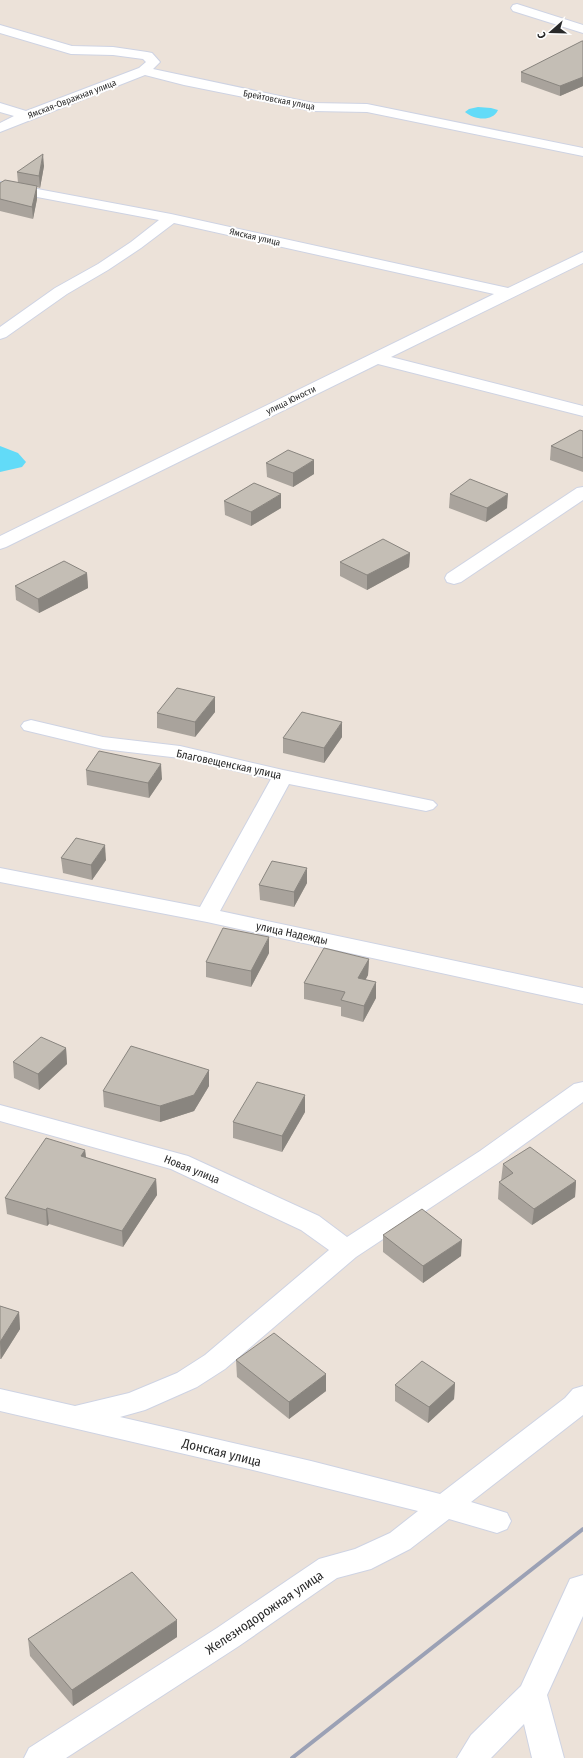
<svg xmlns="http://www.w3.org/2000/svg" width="583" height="1758" viewBox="0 0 583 1758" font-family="'Fira Sans Condensed',sans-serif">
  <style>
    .water { fill: #62dbf8 }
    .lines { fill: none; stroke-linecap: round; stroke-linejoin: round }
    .minor-casing { stroke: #ced3e3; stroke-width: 2 }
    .minor { fill: #fff; fill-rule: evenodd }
    .rail { stroke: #9ba1b5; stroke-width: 4 }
    .wall { fill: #a9a39c }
    .shaded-wall { fill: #89857f }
    .building { fill: #c4beb5; stroke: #89857f }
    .labels { text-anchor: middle; stroke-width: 4; stroke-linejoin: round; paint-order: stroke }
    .far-street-label { font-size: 9px; fill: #292929; stroke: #fff }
    .street-label { font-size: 11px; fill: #292929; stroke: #fff }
    .near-street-label { font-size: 13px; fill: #292929; stroke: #fff }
  </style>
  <rect width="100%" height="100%" fill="#ece2d9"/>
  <g class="water">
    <path d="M478 107 491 108 498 110C492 123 473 119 465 112L469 109Z"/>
    <path d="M0 446 18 453 26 462 22 467 0 472Z"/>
  </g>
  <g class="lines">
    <defs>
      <g id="minor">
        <path d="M517 4 583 25V33L513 11 511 8 513 5Z"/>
        <path d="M0 25 72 46 113 47 147 52 152 53 160 62 153 69 313 103 367 104 583 148V156L367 112 313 111 184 85 145 75 0 132V123L14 116 0 112V103L26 111 139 68 146 62 143 59 113 55 71 54 0 33Z"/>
        <path d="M0 182 171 214 508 288 583 252V263L391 357 583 406V416L378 364 6 547 0 549V536L494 294 174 223 141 248 108 270 67 294 6 337 0 339V327L55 288 98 264 131 242 159 220 0 190Z"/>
        <path d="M583 487V500L461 582 454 584 447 582 445 578 447 574 577 488Z"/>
        <path d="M31 720 103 737 180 746 283 770 433 801 437 805 433 809 426 811 289 784 220 911 583 988V1004L207 922 0 882V868L200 907 271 779 180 758 103 749 24 730 21 726 24 722Z"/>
        <path d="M583 1082V1102L498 1163 356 1257 225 1369 197 1387 145 1410 120 1417 311 1461 440 1494 565 1398 573 1389 583 1386V1415L471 1502 507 1513 511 1521 507 1529 497 1533 449 1519 410 1549 371 1569 337 1578 239 1646 66 1758H24L29 1748 217 1628 319 1559 355 1549 390 1533 418 1511 249 1469 0 1411V1389L75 1406 129 1393 177 1373 205 1355 329 1250 301 1230 171 1169 0 1121V1105L188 1156 319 1216 347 1237 480 1151 574 1084Z"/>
        <path d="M583 1575V1616L547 1695 564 1758H532L524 1724 491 1758H457L471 1735 521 1686 570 1579Z"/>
      </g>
    </defs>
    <use href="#minor" class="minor-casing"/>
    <use href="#minor" class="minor"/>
    <path class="rail" d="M292 1758 583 1529"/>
  </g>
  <g class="wall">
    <path d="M583 41V86L560 96 521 82V72Z"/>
    <path d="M44 166 40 188 37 187V199L33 219 0 211V183H18L17 172Z"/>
    <path d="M583 431V472L550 460 551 446Z"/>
    <path d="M266 463 314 474 293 487 267 477Z"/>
    <path d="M450 494 507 508 486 522 449 508Z"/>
    <path d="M224 501 281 508 251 526 225 515Z"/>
    <path d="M410 553 409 567 367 590 340 576V562Z"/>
    <path d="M87 573 88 588 39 613 16 600 15 586Z"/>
    <path d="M215 712 195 737 157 728V713Z"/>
    <path d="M342 737 324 763 283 753V738Z"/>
    <path d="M86 770 162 779 149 798 87 785Z"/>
    <path d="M61 858 106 860 92 880 63 873Z"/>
    <path d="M307 883 294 907 260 900 259 885Z"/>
    <path d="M269 953 251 987 206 977V962Z"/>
    <path d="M369 959 368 975 365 980 376 982V998L363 1022 341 1016V1007L304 999V983Z"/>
    <path d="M66 1048 67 1064 39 1090 14 1078 13 1062Z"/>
    <path d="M209 1070V1086L194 1111 160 1122 104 1107 103 1091Z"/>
    <path d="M305 1112 282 1152 233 1138V1122Z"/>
    <path d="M85 1150 86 1158 156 1179 157 1195 123 1247 49 1224 47 1226 7 1214 5 1198Z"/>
    <path d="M503 1164 576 1181 575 1197 532 1225 498 1199 499 1182 501 1181Z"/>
    <path d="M383 1235 461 1256 423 1283 383 1252Z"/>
    <path d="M0 1306 19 1312 20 1329 1 1359H0Z"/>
    <path d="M236 1360 326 1374V1391L289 1419 237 1377Z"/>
    <path d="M455 1383 454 1399 428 1423 395 1401V1385Z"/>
    <path d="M177 1637 73 1706 30 1656 28 1639Z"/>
  </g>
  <g class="shaded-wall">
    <path d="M583 77V86L560 96V86Z"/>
    <path d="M43 154 44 166 40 188 39 176Z"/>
    <path d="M37 186V199L33 219 32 207Z"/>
    <path d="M314 460V474L293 487V473Z"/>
    <path d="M281 494V508L251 526V512Z"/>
    <path d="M508 494 507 508 486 522 487 508Z"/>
    <path d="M410 553 409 567 367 590V575Z"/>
    <path d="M87 573 88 588 39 613 38 599Z"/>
    <path d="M215 697V712L195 737V722Z"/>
    <path d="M342 722V737L324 763V748Z"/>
    <path d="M161 764 162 779 149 798 148 783Z"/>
    <path d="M105 845 106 860 92 880 91 865Z"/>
    <path d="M307 868V883L294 907V892Z"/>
    <path d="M269 937V953L251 987V971Z"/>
    <path d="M369 959 368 975 358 994V978Z"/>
    <path d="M376 982V998L363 1022 364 1006Z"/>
    <path d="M66 1048 67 1064 39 1090 38 1074Z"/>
    <path d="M209 1070V1086L194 1111 160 1122V1106Z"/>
    <path d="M305 1095V1112L282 1152V1136Z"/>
    <path d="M85 1150 87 1166 81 1156Z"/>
    <path d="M156 1179 157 1195 123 1247 122 1231Z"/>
    <path d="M576 1181 575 1197 532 1225 534 1209Z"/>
    <path d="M47 1208 49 1224 47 1226 46 1210Z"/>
    <path d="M462 1240 461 1256 423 1283V1266Z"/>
    <path d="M19 1312 20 1329 1 1359 0 1342Z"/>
    <path d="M326 1374V1391L289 1419V1402Z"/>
    <path d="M455 1383 454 1399 428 1423 429 1407Z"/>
    <path d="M177 1620V1637L73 1706 72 1690Z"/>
  </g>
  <g class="building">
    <path d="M582 41H583V77L560 86 521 72Z"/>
    <path d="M43 154 39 176 17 172Z"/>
    <path d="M5 180 37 186 32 207 0 199V183Z"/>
    <path d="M580 430 583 431V458L551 446Z"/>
    <path d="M288 450 314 460 293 473 266 463Z"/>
    <path d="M470 479 508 494 487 508 450 494Z"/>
    <path d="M254 483 281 494 251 512 224 501Z"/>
    <path d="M383 539 410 553 367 575 340 562Z"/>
    <path d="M64 561 87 573 38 599 15 586Z"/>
    <path d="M177 688 215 697 195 722 157 713Z"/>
    <path d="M302 712 342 722 324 748 283 738Z"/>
    <path d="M99 751 161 764 148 783 86 770Z"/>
    <path d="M76 838 105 845 91 865 61 858Z"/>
    <path d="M272 861 307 868 294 892 259 885Z"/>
    <path d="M223 928 269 937 251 971 206 962Z"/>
    <path d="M324 948 369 959 358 978 376 982 364 1006 341 1000 345 992 304 983Z"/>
    <path d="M41 1037 66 1048 38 1074 13 1062Z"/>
    <path d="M131 1046 209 1070 194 1095 160 1106 103 1091Z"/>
    <path d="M257 1082 305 1095 282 1136 233 1122Z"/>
    <path d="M46 1138 85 1150 81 1156 156 1179 122 1231 47 1208 46 1210 5 1198Z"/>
    <path d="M530 1147 576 1181 534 1209 499 1182 513 1173 503 1164Z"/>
    <path d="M422 1209 462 1240 423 1266 383 1235Z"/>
    <path d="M0 1306 19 1312 0 1342Z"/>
    <path d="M274 1333 326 1374 289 1402 236 1360Z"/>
    <path d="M422 1361 455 1383 429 1407 395 1385Z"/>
    <path d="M132 1572 177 1620 72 1690 28 1639Z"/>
  </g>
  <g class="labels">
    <g class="far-street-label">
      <text transform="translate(72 99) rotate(-21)" y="3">Ямская-Овражная улица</text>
      <text transform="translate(279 100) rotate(11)" y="3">Брейтовская улица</text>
      <text transform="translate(255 237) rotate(13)" y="3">Ямская улица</text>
      <text transform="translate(291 400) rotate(-26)" y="3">улица Юности</text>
    </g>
    <g class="street-label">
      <text transform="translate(229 764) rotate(12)" y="4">Благовещенская улица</text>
      <text transform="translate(292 933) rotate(12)" y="4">улица Надежды</text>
      <text transform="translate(192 1169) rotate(22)" y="4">Новая улица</text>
    </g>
    <g class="near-street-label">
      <text transform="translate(222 1452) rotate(14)" y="5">Донская улица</text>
      <text transform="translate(264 1612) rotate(-34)" y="5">Железнодорожная улица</text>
    </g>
  </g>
  <g transform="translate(551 32) rotate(250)" stroke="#ffffff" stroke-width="3" paint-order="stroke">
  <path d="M0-3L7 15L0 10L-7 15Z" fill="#292929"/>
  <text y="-6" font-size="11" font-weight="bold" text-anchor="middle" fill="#292929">С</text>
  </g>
</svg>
